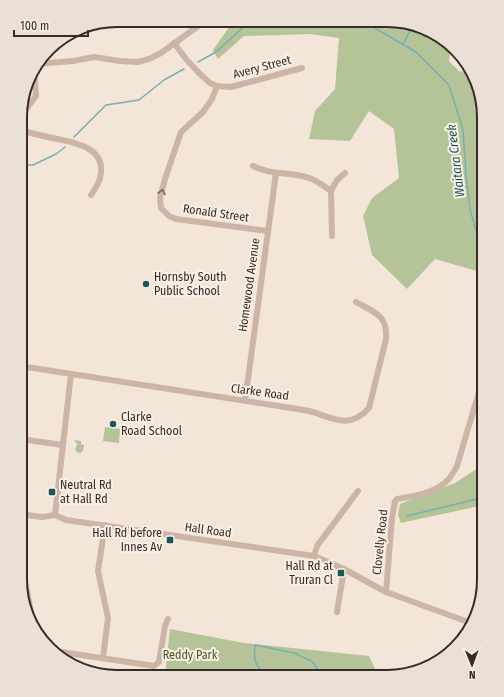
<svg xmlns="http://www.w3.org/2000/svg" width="504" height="697" viewBox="0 0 504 697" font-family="'Fira Sans Condensed',sans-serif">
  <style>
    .green { fill: #b5c398 }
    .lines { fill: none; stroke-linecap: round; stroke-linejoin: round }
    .stream { stroke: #76b0b2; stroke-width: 1.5 }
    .minor { stroke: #ccb5a4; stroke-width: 6 }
    .oneway { stroke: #7a695f }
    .poi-dot { fill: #19575a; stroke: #faf0e5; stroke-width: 1.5 }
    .labels { text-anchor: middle; stroke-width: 4; stroke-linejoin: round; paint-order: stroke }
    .street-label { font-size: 12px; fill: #362b26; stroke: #faf0e5 }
    .poi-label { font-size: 12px; fill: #362b26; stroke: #faf0e5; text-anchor: start }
    .park-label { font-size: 12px; fill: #465628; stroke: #faf0e5 }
    .water-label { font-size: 13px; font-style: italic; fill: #19575a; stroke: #faf0e5 }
    .rim { fill: none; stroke: #362b26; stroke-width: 2 }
  </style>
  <rect width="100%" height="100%" fill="#f3e6d8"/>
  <g class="green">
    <path d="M400 21 446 40 451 46 449 61 459 71 473 73 474 74 484 117V273L435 259 407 289 372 255 363 216 372 198 399 178 394 129 369 111 350 141 309 139 315 111 335 89 339 38 310 34 244 36 218 59 213 50 232 23Z"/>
    <path d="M105 427 120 429 119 443 103 441Z"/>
    <path d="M74 440 81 441V444L84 445 83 451 80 453 77 452 75 450 77 444Z"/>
    <path d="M484 464V505L401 523 398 515 400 504 455 483Z"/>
    <path d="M170 629 244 643 369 656 379 677 165 676Z"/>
  </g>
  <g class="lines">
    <g class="stream">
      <path d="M361 21 375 28 416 52 449 85 463 130 466 175 470 209 476 231 484 247"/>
      <path d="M403 44 413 26"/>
      <path d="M198 62 216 52 248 23"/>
      <path d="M74 137 106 105 139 100 164 80 184 69"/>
      <path d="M21 165H33L56 154 65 147"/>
      <path d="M407 516 481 498 484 496"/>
      <path d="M260 677 261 670C252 659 255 658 255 645L294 653 313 662 318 670 327 677"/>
    </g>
    <g class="minor">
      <path d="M174 43 186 59 201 75 210 83 217 86 231 87 302 68"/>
      <path d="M36 64 73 61 94 57 120 61 138 62 149 59 161 53 201 24"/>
      <path d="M217 86 212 99 203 112 181 132 165 179 160 197 161 208 169 216 176 219 268 231"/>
      <path d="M21 116 36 96 34 68"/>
      <path d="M21 129 27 132C35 134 43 136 52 138 73 142 108 147 100 178 99 184 94 190 91 195"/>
      <path d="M253 166C270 175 288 172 306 177 315 179 323 185 331 191L332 236"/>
      <path d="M331 191 337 180 345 173"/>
      <path d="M20 311C23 290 25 271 21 249"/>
      <path d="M20 366 298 409C304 410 310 411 316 413 338 421 352 427 369 408L386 339C388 315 374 312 356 302"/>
      <path d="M245 401 276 173"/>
      <path d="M20 439 63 445"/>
      <path d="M20 514 42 517 55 515 66 520 314 556 344 569 386 592 471 623"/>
      <path d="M55 515 71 374"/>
      <path d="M314 556 317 546 358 491"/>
      <path d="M20 565 26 586 34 627"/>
      <path d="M386 592 392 518 395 501 397 499C415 496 436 493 449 479 452 475 455 470 457 466L484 375"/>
      <path d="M337 612 344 569"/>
      <path d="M55 651 154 666 159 662 165 626 168 619"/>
      <path d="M103 658 108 618 98 571 105 525"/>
    </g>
  </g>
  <defs><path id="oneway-chevron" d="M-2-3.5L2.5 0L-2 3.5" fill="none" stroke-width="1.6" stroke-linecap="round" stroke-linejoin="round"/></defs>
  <use class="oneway" href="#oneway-chevron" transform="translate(162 192) rotate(-78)"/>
  <g class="poi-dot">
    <circle cx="146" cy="284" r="4"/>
    <circle cx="113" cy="424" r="4"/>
    <rect x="48" y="488" width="8" height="8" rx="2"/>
    <rect x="166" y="536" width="8" height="8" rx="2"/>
    <rect x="337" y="569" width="8" height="8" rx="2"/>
  </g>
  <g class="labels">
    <g class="street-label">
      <text transform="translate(262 67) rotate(-15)" y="4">Avery Street</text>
      <text transform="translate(216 213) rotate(8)" y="4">Ronald Street</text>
      <text transform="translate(249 285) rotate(-82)" y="4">Homewood Avenue</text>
      <text transform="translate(260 392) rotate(8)" y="4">Clarke Road</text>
      <text transform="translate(208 530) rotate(8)" y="4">Hall Road</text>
      <text transform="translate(380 542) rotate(-84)" y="4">Clovelly Road</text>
    </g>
    <g class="poi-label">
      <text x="154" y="281">Hornsby South<tspan x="154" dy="14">Public School</tspan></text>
      <text x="121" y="421">Clarke<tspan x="121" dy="14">Road School</tspan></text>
      <text x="60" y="489">Neutral Rd<tspan x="60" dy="14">at Hall Rd</tspan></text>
      <text x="162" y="537" text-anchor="end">Hall Rd before<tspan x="162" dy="14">Innes Av</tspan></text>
      <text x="333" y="570" text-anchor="end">Hall Rd at<tspan x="333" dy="14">Truran Cl</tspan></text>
    </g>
    <g class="park-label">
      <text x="190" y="659">Reddy Park</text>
    </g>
    <g class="water-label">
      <text transform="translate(455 161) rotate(-97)" y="5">Waitara Creek</text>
    </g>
  </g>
  <path d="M0 0H504V697H0ZM117 27H387A90 90 0 0 1 477 117V580A90 90 0 0 1 387 670H117A90 90 0 0 1 27 580V117A90 90 0 0 1 117 27Z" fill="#eae0d6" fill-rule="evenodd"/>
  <path class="rim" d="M117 27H387A90 90 0 0 1 477 117V580A90 90 0 0 1 387 670H117A90 90 0 0 1 27 580V117A90 90 0 0 1 117 27Z"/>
  <g transform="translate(472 665) rotate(179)" stroke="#faf0e5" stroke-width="3" paint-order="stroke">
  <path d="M0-3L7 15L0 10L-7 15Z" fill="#362b26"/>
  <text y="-6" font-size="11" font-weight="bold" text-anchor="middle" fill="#362b26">N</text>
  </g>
  <path d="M14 30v6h74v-6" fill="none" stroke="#362b26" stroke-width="2"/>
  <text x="20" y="30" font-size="12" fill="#362b26" stroke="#faf0e5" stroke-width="3" paint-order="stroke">100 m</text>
</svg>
